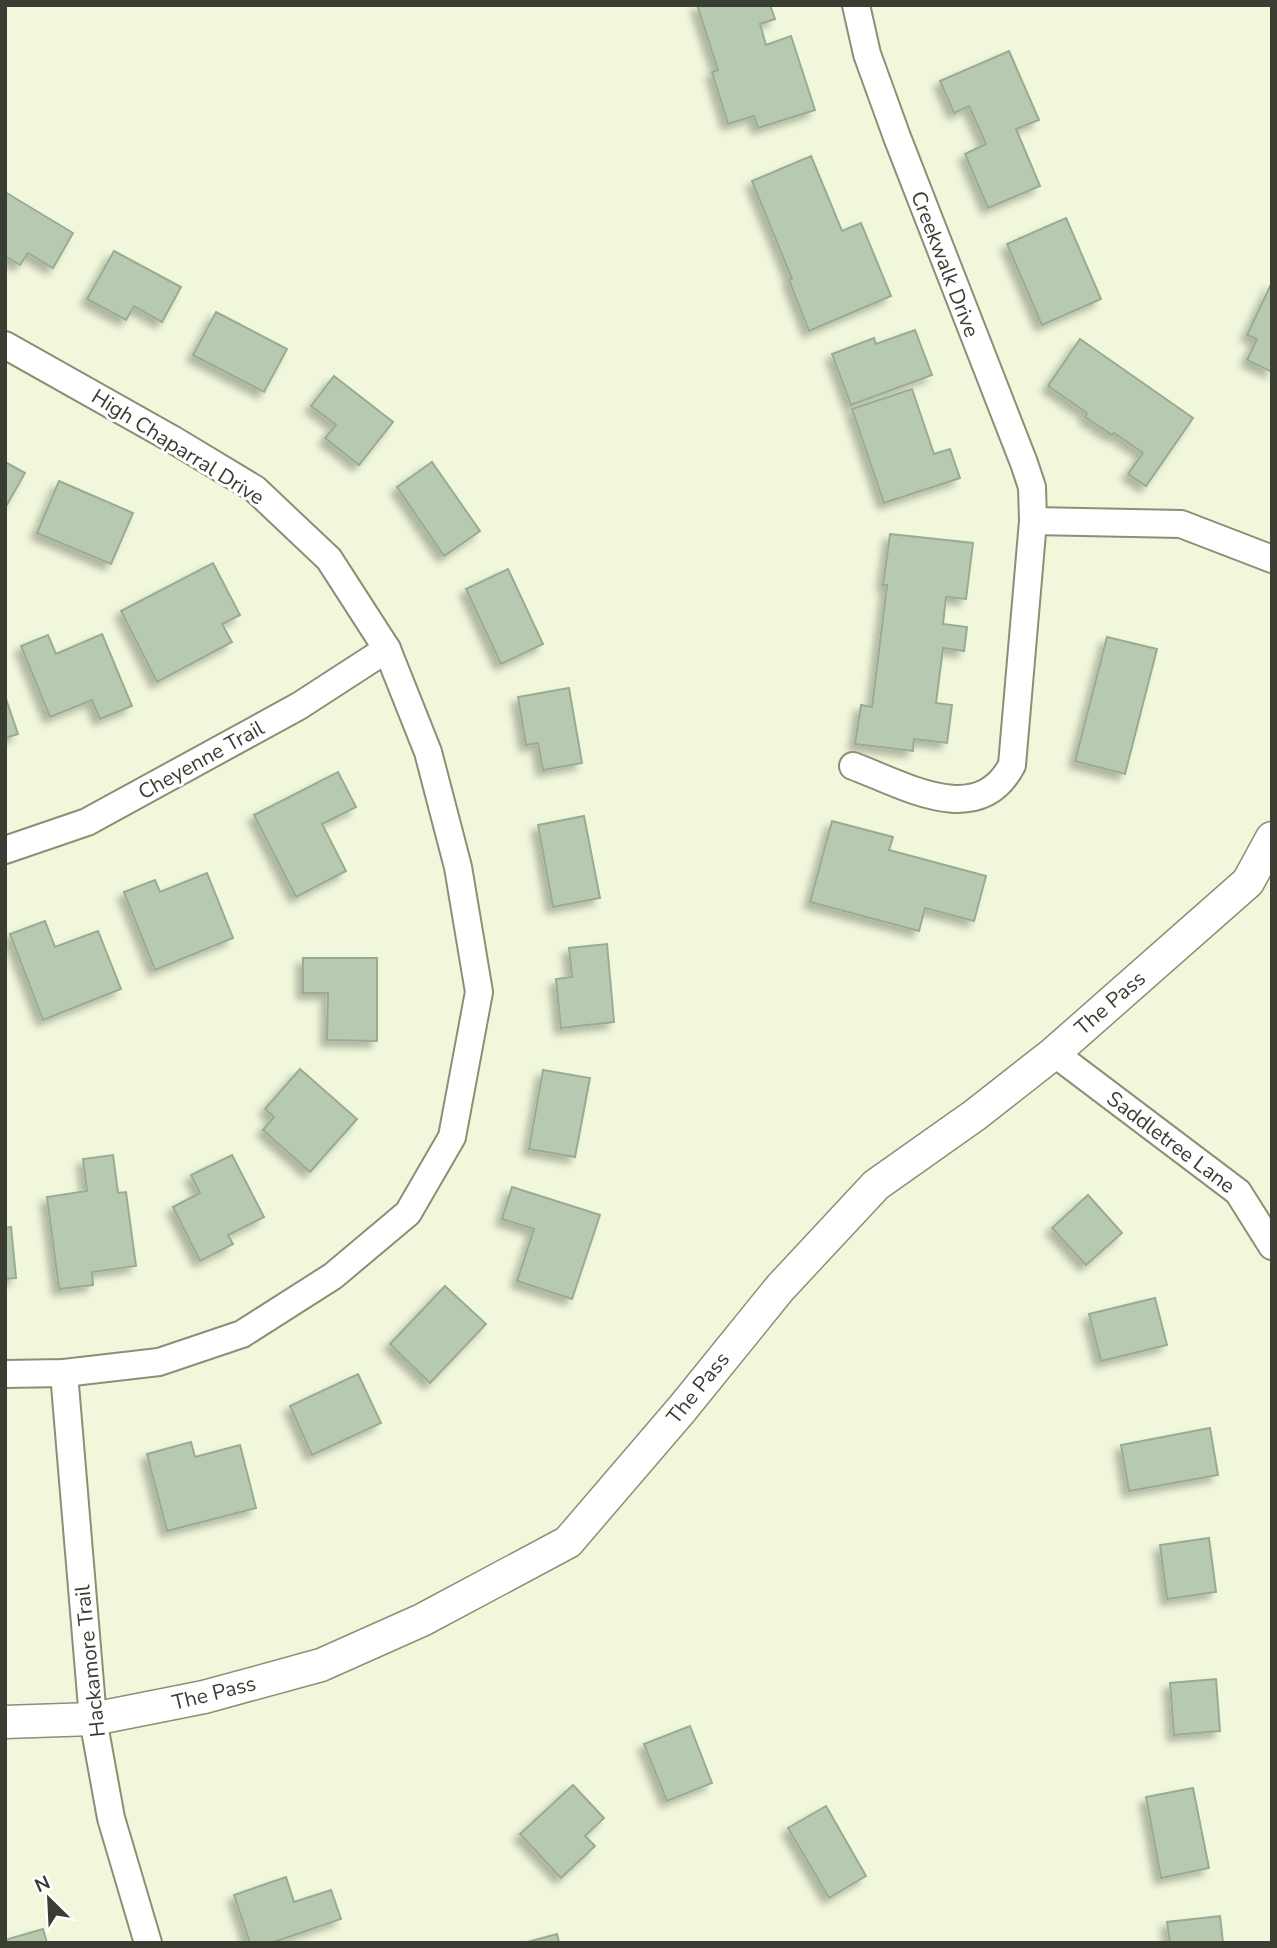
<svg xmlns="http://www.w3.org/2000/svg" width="1277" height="1948" viewBox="0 0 1277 1948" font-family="'Nunito Sans',sans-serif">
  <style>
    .building { fill: #b8c9b2; stroke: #9aab94; stroke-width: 2; filter: url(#shadow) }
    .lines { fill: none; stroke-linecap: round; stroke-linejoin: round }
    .minor-casing { stroke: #899076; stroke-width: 30 }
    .tertiary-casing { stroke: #899076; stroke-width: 35 }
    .minor { stroke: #fff; stroke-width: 26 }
    .tertiary { stroke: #fff; stroke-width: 32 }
    .labels { text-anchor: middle; stroke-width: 6; stroke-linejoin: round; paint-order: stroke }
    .street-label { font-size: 21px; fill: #3a3d32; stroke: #fff }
  </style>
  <defs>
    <filter id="shadow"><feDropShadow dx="-6" dy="6" stdDeviation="3.5" flood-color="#0004"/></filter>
  </defs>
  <rect width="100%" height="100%" fill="#f0f7db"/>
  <g class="building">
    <path d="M697 5H770L775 19 760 24 766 45 791 36 815 110 758 128 754 116 728 124 712 72 718 70Z"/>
    <path d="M1009 51 1039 120 1016 129 1040 186 988 208 965 154 986 144 969 106 954 113 940 81Z"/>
    <path d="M811 156 842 231 861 223 891 296 809 331 789 280 792 279 752 181Z"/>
    <path d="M5 192 73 233 53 268 28 253 20 265 5 256Z"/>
    <path d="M1066 218 1101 299 1042 325 1007 244Z"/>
    <path d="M114 251 181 287 162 322 134 306 126 320 87 299Z"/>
    <path d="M1272 282V372L1247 360 1257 339 1247 335Z"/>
    <path d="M216 312 287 349 264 392 193 355Z"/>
    <path d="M915 330 932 375 851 405 832 354 874 338 876 344Z"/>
    <path d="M1080 339 1193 418 1146 486 1128 474 1143 453 1114 433 1112 435 1085 417 1087 413 1048 386Z"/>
    <path d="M334 376 393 422 359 465 325 438 336 425 311 406Z"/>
    <path d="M912 389 934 454 950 449 960 478 884 503 852 409Z"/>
    <path d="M5 462 25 473 5 508Z"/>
    <path d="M432 462 480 531 444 556 397 487Z"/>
    <path d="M59 481 133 513 111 564 37 533Z"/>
    <path d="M890 534 973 543 966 599 946 597 943 624 967 627 964 651 943 648 936 703 952 705 947 743 914 739 913 751 855 744 861 705 872 707 887 585H883Z"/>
    <path d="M213 563 240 615 222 624 232 642 157 682 121 611Z"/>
    <path d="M508 569 543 644 501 664 466 589Z"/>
    <path d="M102 634 132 706 100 719 92 700 50 717 21 646 48 635 56 654Z"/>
    <path d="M1107 637 1157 649 1125 774 1075 761Z"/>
    <path d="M569 688 582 763 543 770 538 743 526 745 518 697Z"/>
    <path d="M5 696 18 734 5 738Z"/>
    <path d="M338 772 356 807 322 824 346 871 296 897 254 815Z"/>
    <path d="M584 816 600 898 553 907 538 825Z"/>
    <path d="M832 821 893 837 889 850 986 876 974 921 925 908 919 931 810 902Z"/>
    <path d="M207 873 233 938 155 970 124 892 155 880 160 892Z"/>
    <path d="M45 921 55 947 98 931 121 989 43 1020 10 934Z"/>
    <path d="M607 944 614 1022 561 1028 556 979 572 977 569 948Z"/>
    <path d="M303 958H377V1041L327 1040 328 993H303Z"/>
    <path d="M300 1069 357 1119 310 1172 263 1130 274 1117 265 1109Z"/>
    <path d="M543 1070 590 1078 575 1157 529 1149Z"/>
    <path d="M113 1155 118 1193 126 1192 136 1266 92 1272 93 1285 59 1289 47 1197 87 1191 83 1159Z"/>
    <path d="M232 1155 264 1217 228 1235 233 1244 200 1261 173 1207 200 1193 191 1175Z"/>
    <path d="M512 1187 600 1215 572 1299 517 1281 534 1229 502 1219Z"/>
    <path d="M1088 1195 1122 1233 1086 1265 1052 1228Z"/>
    <path d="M11 1227 16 1278 5 1279V1228Z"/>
    <path d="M445 1286 486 1324 430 1383 390 1344Z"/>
    <path d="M1155 1298 1167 1345 1101 1361 1089 1314Z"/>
    <path d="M358 1374 381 1423 312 1455 290 1406Z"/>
    <path d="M1210 1428 1218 1475 1129 1491 1121 1445Z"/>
    <path d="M191 1442 195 1457 240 1445 256 1508 167 1531 147 1454Z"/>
    <path d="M1209 1538 1216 1592 1167 1599 1160 1545Z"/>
    <path d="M1216 1679 1220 1731 1174 1735 1170 1683Z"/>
    <path d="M690 1726 712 1783 667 1801 644 1744Z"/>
    <path d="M573 1785 604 1818 585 1836 595 1846 561 1878 520 1834Z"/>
    <path d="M1193 1788 1209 1868 1161 1878 1146 1797Z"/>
    <path d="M826 1806 866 1876 829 1898 788 1828Z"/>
    <path d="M286 1877 294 1902 331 1890 341 1919 271 1943H250L234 1895Z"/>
    <path d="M1220 1916 1223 1943H1170L1167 1922Z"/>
    <path d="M43 1929 47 1943H5V1940Z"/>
    <path d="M557 1934 559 1943H524Z"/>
  </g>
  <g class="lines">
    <defs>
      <g id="minor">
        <path d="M5 345 172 439 255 489 329 559 387 649 428 752 458 867 479 992 452 1137 408 1213 333 1276 242 1334 159 1362 64 1373 5 1374"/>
        <path d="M1033 521 1181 524 1272 559"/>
        <path d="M853 766C904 785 978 830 1012 765L1033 521 1032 487 1024 463 897 137 867 54 856 5"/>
        <path d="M5 850 87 822 299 706 387 649"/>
        <path d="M1054 1053 1238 1192 1272 1246"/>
        <path d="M64 1373 93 1719 111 1818 148 1943"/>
      </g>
      <path id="tertiary" d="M5 1722 93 1719 204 1697 321 1665 422 1620 568 1542 682 1409 780 1288 876 1185 975 1115 1054 1053 1248 882 1272 838"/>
    </defs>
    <use href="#minor" class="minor-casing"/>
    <use href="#tertiary" class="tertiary-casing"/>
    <use href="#minor" class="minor"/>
    <use href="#tertiary" class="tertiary"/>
  </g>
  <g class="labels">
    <g class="street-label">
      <text transform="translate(945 264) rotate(69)" y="7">Creekwalk Drive</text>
      <text transform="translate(178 447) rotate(32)" y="7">High Chaparral Drive</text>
      <text transform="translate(201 760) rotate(-29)" y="7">Cheyenne Trail</text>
      <text transform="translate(1110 1003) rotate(-41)" y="7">The Pass</text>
      <text transform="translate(1171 1142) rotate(37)" y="7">Saddletree Lane</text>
      <text transform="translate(698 1388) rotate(-51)" y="7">The Pass</text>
      <text transform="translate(90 1661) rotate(-96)" y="7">Hackamore Trail</text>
      <text transform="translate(214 1693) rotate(-14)" y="7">The Pass</text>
    </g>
  </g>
  <rect width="1277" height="1948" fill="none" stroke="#3a3d32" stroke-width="14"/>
  <g transform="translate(49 1899) rotate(336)" stroke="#ffffff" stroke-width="5" paint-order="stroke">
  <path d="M0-5L12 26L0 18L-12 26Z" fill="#3a3d32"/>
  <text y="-10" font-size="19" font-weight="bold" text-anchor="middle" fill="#3a3d32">N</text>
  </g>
</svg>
